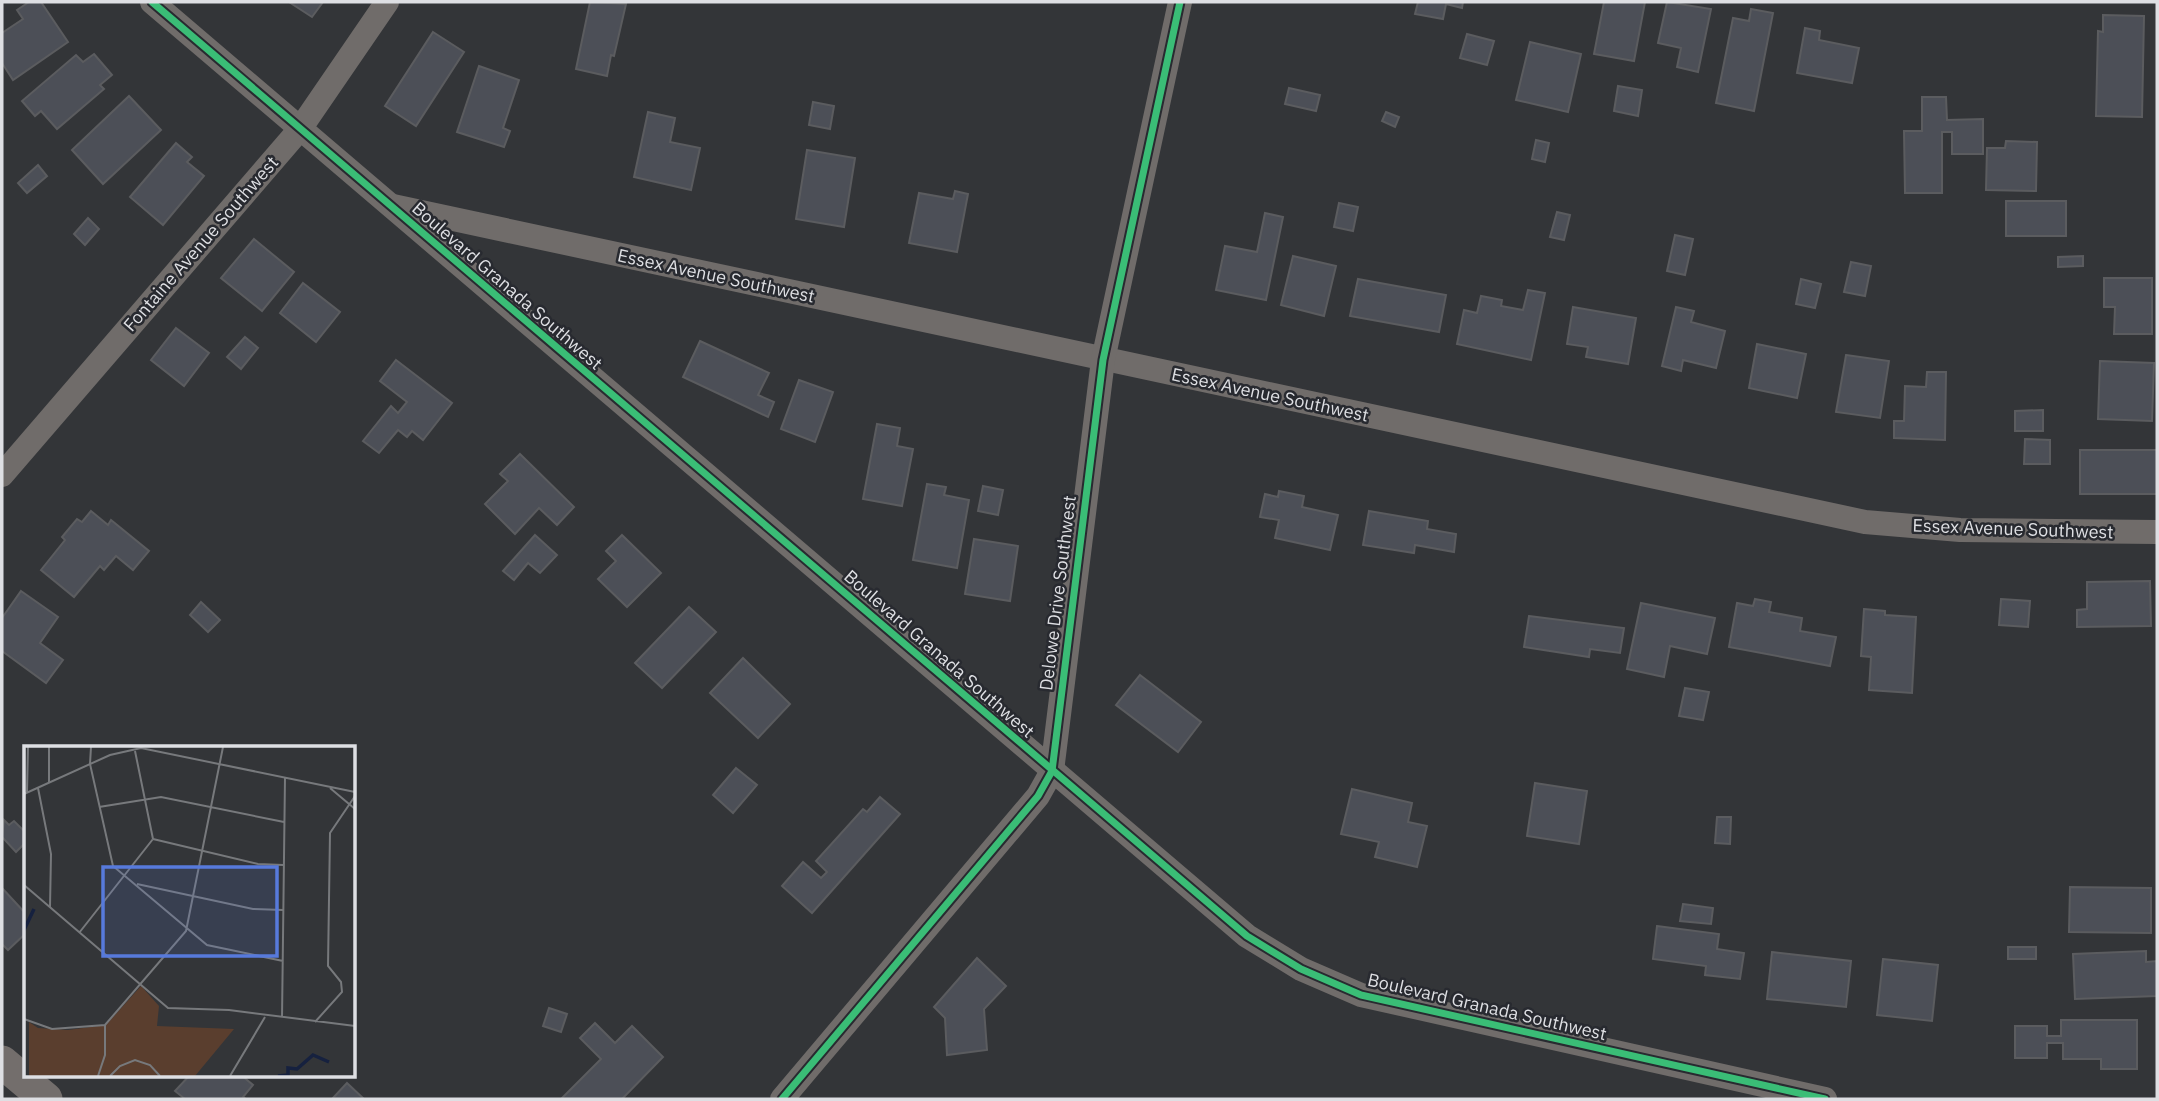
<svg xmlns="http://www.w3.org/2000/svg" width="2159" height="1101" viewBox="0 0 2159 1101" font-family="'IBM Plex Sans',sans-serif">
  <style>
    .building { fill: #4c4f57; stroke: #5b5c5f; stroke-width: 2 }
    .lines { fill: none; stroke-linecap: round; stroke-linejoin: round }
    .street { stroke: #706c6a; stroke-width: 24 }
    .secondary { stroke: #736e6c; stroke-width: 33 }
    .cycleway-casing { stroke: #282a30; stroke-width: 11 }
    .cycleway { stroke: #3abd76; stroke-width: 7 }
    .labels { text-anchor: middle; stroke-width: 5; stroke-linejoin: round; paint-order: stroke }
    .street-label { font-size: 18px; fill: #dedfe3; stroke: #282a30 }
    .inset-river { fill: none; stroke: #16213f; stroke-width: 3.5 }
    .inset-road { fill: none; stroke: #77797c; stroke-width: 2 }
    .view { fill: #577adb; fill-opacity: 0.15; stroke: #577adb; stroke-width: 3.5 }
    .inset-edge { fill: none; stroke: #dedfe3; stroke-width: 3.5 }
  </style>
  <rect width="100%" height="100%" fill="#333538"/>
  <g class="building">
    <path d="M29 2H41L68 42 13 80 2 63V33L23 19 17 10Z"/>
    <path d="M289 2H323L312 17Z"/>
    <path d="M590 2 626 4 614 56 611 55 607 76 576 69Z"/>
    <path d="M1418 2H1463L1462 8 1446 4 1443 19 1415 14Z"/>
    <path d="M1604 2H1645L1634 61 1594 54Z"/>
    <path d="M1667 2 1711 9 1698 72 1677 67 1681 48 1658 43Z"/>
    <path d="M1751 9 1773 13 1754 111 1716 103 1733 18 1749 21Z"/>
    <path d="M2103 15 2144 16 2142 117 2096 116 2098 31 2103 32Z"/>
    <path d="M1805 28 1820 31 1819 40 1859 48 1852 83 1797 73Z"/>
    <path d="M433 32 464 52 416 126 385 106Z"/>
    <path d="M1467 34 1494 41 1487 65 1460 58Z"/>
    <path d="M1530 42 1581 54 1568 112 1516 100Z"/>
    <path d="M94 54 112 75 100 85 104 89 57 129 41 111 35 116 22 101 76 55 83 62Z"/>
    <path d="M479 66 519 80 503 128 510 131 504 147 457 132Z"/>
    <path d="M1618 86 1642 90 1638 116 1614 111Z"/>
    <path d="M1289 88 1320 95 1316 111 1285 104Z"/>
    <path d="M129 96 161 130 103 184 72 150Z"/>
    <path d="M1922 97H1946L1947 120 1983 119V154H1952V132H1942V193H1905L1904 131H1922Z"/>
    <path d="M813 102 834 106 830 129 809 125Z"/>
    <path d="M648 112 675 118 670 142 700 148 691 190 634 177Z"/>
    <path d="M1386 112 1399 117 1395 127 1382 121Z"/>
    <path d="M1536 140 1549 143 1545 162 1532 159Z"/>
    <path d="M2006 141 2037 142 2036 191 1986 190 1987 148H2005Z"/>
    <path d="M176 143 192 157 187 162 204 176 163 225 130 197Z"/>
    <path d="M807 150 855 158 844 227 796 219Z"/>
    <path d="M38 165 47 176 27 193 18 183Z"/>
    <path d="M955 191 968 194 957 252 909 243 919 193 953 199Z"/>
    <rect x="2006" y="201" width="60" height="35"/>
    <path d="M1339 203 1358 207 1353 231 1334 227Z"/>
    <path d="M1557 212 1570 215 1564 240 1550 237Z"/>
    <path d="M1265 213 1283 217 1266 300 1216 290 1225 246 1257 252Z"/>
    <path d="M88 218 99 229 85 245 74 234Z"/>
    <path d="M1675 235 1693 239 1685 275 1667 271Z"/>
    <path d="M254 239 294 272 262 311 221 278Z"/>
    <path d="M1293 256 1336 266 1324 316 1281 305Z"/>
    <path d="M2083 256V266L2058 267V257Z"/>
    <path d="M1851 262 1871 266 1865 296 1844 292Z"/>
    <path d="M2104 278H2152V334H2114L2115 307H2104Z"/>
    <path d="M1358 279 1446 295 1439 332 1350 316Z"/>
    <path d="M1801 279 1821 284 1815 308 1796 304Z"/>
    <path d="M303 283 340 312 316 342 280 313Z"/>
    <path d="M1528 290 1545 293 1531 360 1457 344 1464 310 1477 313 1481 296 1502 300 1501 306 1523 310Z"/>
    <path d="M1573 307 1636 318 1628 364 1586 357 1588 347 1567 344Z"/>
    <path d="M1676 307 1694 311 1691 322 1725 331 1716 368 1683 360 1681 371 1662 366Z"/>
    <path d="M176 328 209 353 184 386 151 360Z"/>
    <path d="M245 337 258 348 241 369 227 357Z"/>
    <path d="M700 341 769 373 758 395 774 402 768 417 683 377Z"/>
    <path d="M1757 344 1806 354 1797 398 1749 388Z"/>
    <path d="M1846 355 1889 361 1880 418 1836 412Z"/>
    <path d="M396 360 452 403 423 440 412 431 407 437 398 430 379 453 363 441 391 406 398 413 407 402 380 381Z"/>
    <path d="M2100 361 2154 363 2152 421 2098 419Z"/>
    <path d="M1927 372H1946L1945 440 1894 438V421H1904L1905 386 1926 387Z"/>
    <path d="M799 380 833 392 815 442 781 429Z"/>
    <path d="M2043 410V431H2015V411Z"/>
    <path d="M877 424 900 428 897 446 913 449 902 506 863 499Z"/>
    <path d="M2025 439 2050 440V464H2024Z"/>
    <rect x="2080" y="450" width="77" height="44"/>
    <path d="M520 454 574 507 557 525 539 508 515 534 485 504 508 481 500 474Z"/>
    <path d="M927 484 946 487 944 495 969 500 957 568 913 560Z"/>
    <path d="M983 486 1003 490 998 515 978 511Z"/>
    <path d="M1279 491 1304 496 1302 507 1338 515 1330 550 1275 538 1279 520 1260 517 1265 494 1278 497Z"/>
    <path d="M91 511 108 525 111 520 149 551 133 570 116 556 104 570 100 566 74 597 41 570 65 540 62 537 77 519 82 522Z"/>
    <path d="M1369 511 1428 521 1427 529 1456 534 1454 552 1415 545 1414 553 1363 545Z"/>
    <path d="M535 535 557 555 540 573 528 563 514 580 503 571Z"/>
    <path d="M622 535 661 573 627 607 598 579 616 561 606 551Z"/>
    <path d="M974 539 1018 546 1010 601 965 594Z"/>
    <path d="M2150 581 2151 626 2077 627V610L2087 609V582Z"/>
    <path d="M21 591 58 617 40 643 63 660 46 683 2 651V618Z"/>
    <path d="M1755 599 1771 602 1769 612 1802 618 1800 631 1836 637 1830 666 1729 647 1737 603 1753 606Z"/>
    <path d="M2001 599 2030 601 2028 627 1999 625Z"/>
    <path d="M201 602 220 620 208 632 190 615Z"/>
    <path d="M1641 603 1715 618 1707 654 1670 646 1664 677 1627 669Z"/>
    <path d="M689 607 716 632 662 688 635 663Z"/>
    <path d="M1864 609 1885 611V615L1916 617 1912 693 1869 690 1871 657 1861 656Z"/>
    <path d="M1529 616 1624 628 1620 653 1590 649 1589 657 1524 647Z"/>
    <path d="M743 658 790 704 758 738 710 693Z"/>
    <path d="M1140 675 1201 722 1178 752 1116 705Z"/>
    <path d="M1685 688 1709 692 1703 720 1679 716Z"/>
    <path d="M736 768 757 785 733 813 713 795Z"/>
    <path d="M1535 783 1587 791 1579 844 1527 836Z"/>
    <path d="M1352 789 1412 803 1408 822 1427 826 1417 867 1375 857 1379 842 1341 834Z"/>
    <path d="M880 797 900 814 812 913 782 886 803 862 821 878 827 872 816 861 863 809 867 812Z"/>
    <path d="M1717 817H1731L1730 844 1715 843Z"/>
    <path d="M4 820 9 825 14 821 26 833V842L16 852 2 837Z"/>
    <path d="M2070 887 2151 888V933L2069 932Z"/>
    <path d="M2 888 26 914V933L8 950 2 944Z"/>
    <path d="M1683 904 1713 908 1711 924 1680 921Z"/>
    <path d="M1657 926 1719 934 1717 949 1744 953 1740 979 1705 975 1706 966 1653 959Z"/>
    <rect x="2008" y="947" width="28" height="12"/>
    <path d="M2146 951V962L2157 961V996L2075 999 2073 954Z"/>
    <path d="M1772 952 1851 961 1846 1007 1767 999Z"/>
    <path d="M977 958 1006 986 984 1009 987 1050 947 1055 945 1018 934 1007Z"/>
    <path d="M1883 959 1938 965 1932 1021 1877 1015Z"/>
    <path d="M549 1008 567 1014 561 1032 543 1026Z"/>
    <path d="M2061 1020H2137V1069H2101V1059H2063V1043H2047V1058H2015V1026H2047V1036H2061Z"/>
    <path d="M595 1023 615 1043 632 1026 663 1057 622 1099H561L601 1059 580 1038Z"/>
    <path d="M190 1075H241L253 1085 243 1097 246 1099H185L175 1091Z"/>
    <path d="M347 1083 364 1099H332Z"/>
  </g>
  <g class="lines">
    <g class="street">
      <path d="M152 2 1247 936 1301 969 1361 995 1825 1099"/>
      <path d="M393 206 1865 522 1960 530 2157 532"/>
      <path d="M2 475 300 129 387 2"/>
      <path d="M782 1099 1038 796 1052 771 1103 360 1180 2"/>
    </g>
    <path class="secondary" d="M2 1062 46 1099"/>
    <defs>
      <g id="cycleway">
        <path d="M152 2 1247 936 1301 969 1361 995 1825 1099"/>
        <path d="M782 1099 1038 796 1052 771 1103 360 1180 2"/>
      </g>
    </defs>
    <use href="#cycleway" class="cycleway-casing"/>
    <use href="#cycleway" class="cycleway"/>
  </g>
  <g class="labels">
    <g class="street-label">
      <text transform="translate(201 244) rotate(-49)" y="6">Fontaine Avenue Southwest</text>
      <text transform="translate(716 276) rotate(12)" y="6">Essex Avenue Southwest</text>
      <text transform="translate(507 286) rotate(41)" y="6">Boulevard Granada Southwest</text>
      <text transform="translate(1270 395) rotate(12)" y="6">Essex Avenue Southwest</text>
      <text transform="translate(2013 529) rotate(2)" y="6">Essex Avenue Southwest</text>
      <text transform="translate(1058 593) rotate(-83)" y="6">Delowe Drive Southwest</text>
      <text transform="translate(939 654) rotate(41)" y="6">Boulevard Granada Southwest</text>
      <text transform="translate(1487 1007) rotate(13)" y="6">Boulevard Granada Southwest</text>
    </g>
  </g>
  <g transform="translate(24 746)">
    <rect width="331" height="331" fill="#333538"/>
    <path d="M117 240 135 260 133 280 210 283 171 330H5V276L14 282 44 284 82 279Z" fill="#5a3e2e"/>
    <path class="inset-river" d="M0 184 10 163M254 330 264 329V322L273 323 289 309 305 316"/>
    <path class="inset-road" d="M67 1 66 18 89 120 183 199 259 215M111 5 129 93M25 37V1M14 42 27 108 26 161M306 42 331 63M3 46 4 1M0 48 86 9 117 2 331 46M75 61 137 51 260 76M129 93 234 118 259 119M113 138 229 163 259 164M0 139 144 262 205 264 331 280M55 187 129 93M258 272 261 31M0 273 28 283 81 279 162 185 199 1M291 276 318 246 317 236 304 220 306 87 331 50M74 330 81 309V279M86 330 96 320 111 314 126 319 136 330M206 330 241 271"/>
    <path class="view" d="M79 121H253V210H79Z"/>
    <rect width="331" height="331" class="inset-edge"/>
  </g>
  <rect width="2159" height="1101" fill="none" stroke="#dedfe3" stroke-width="7"/>
</svg>
